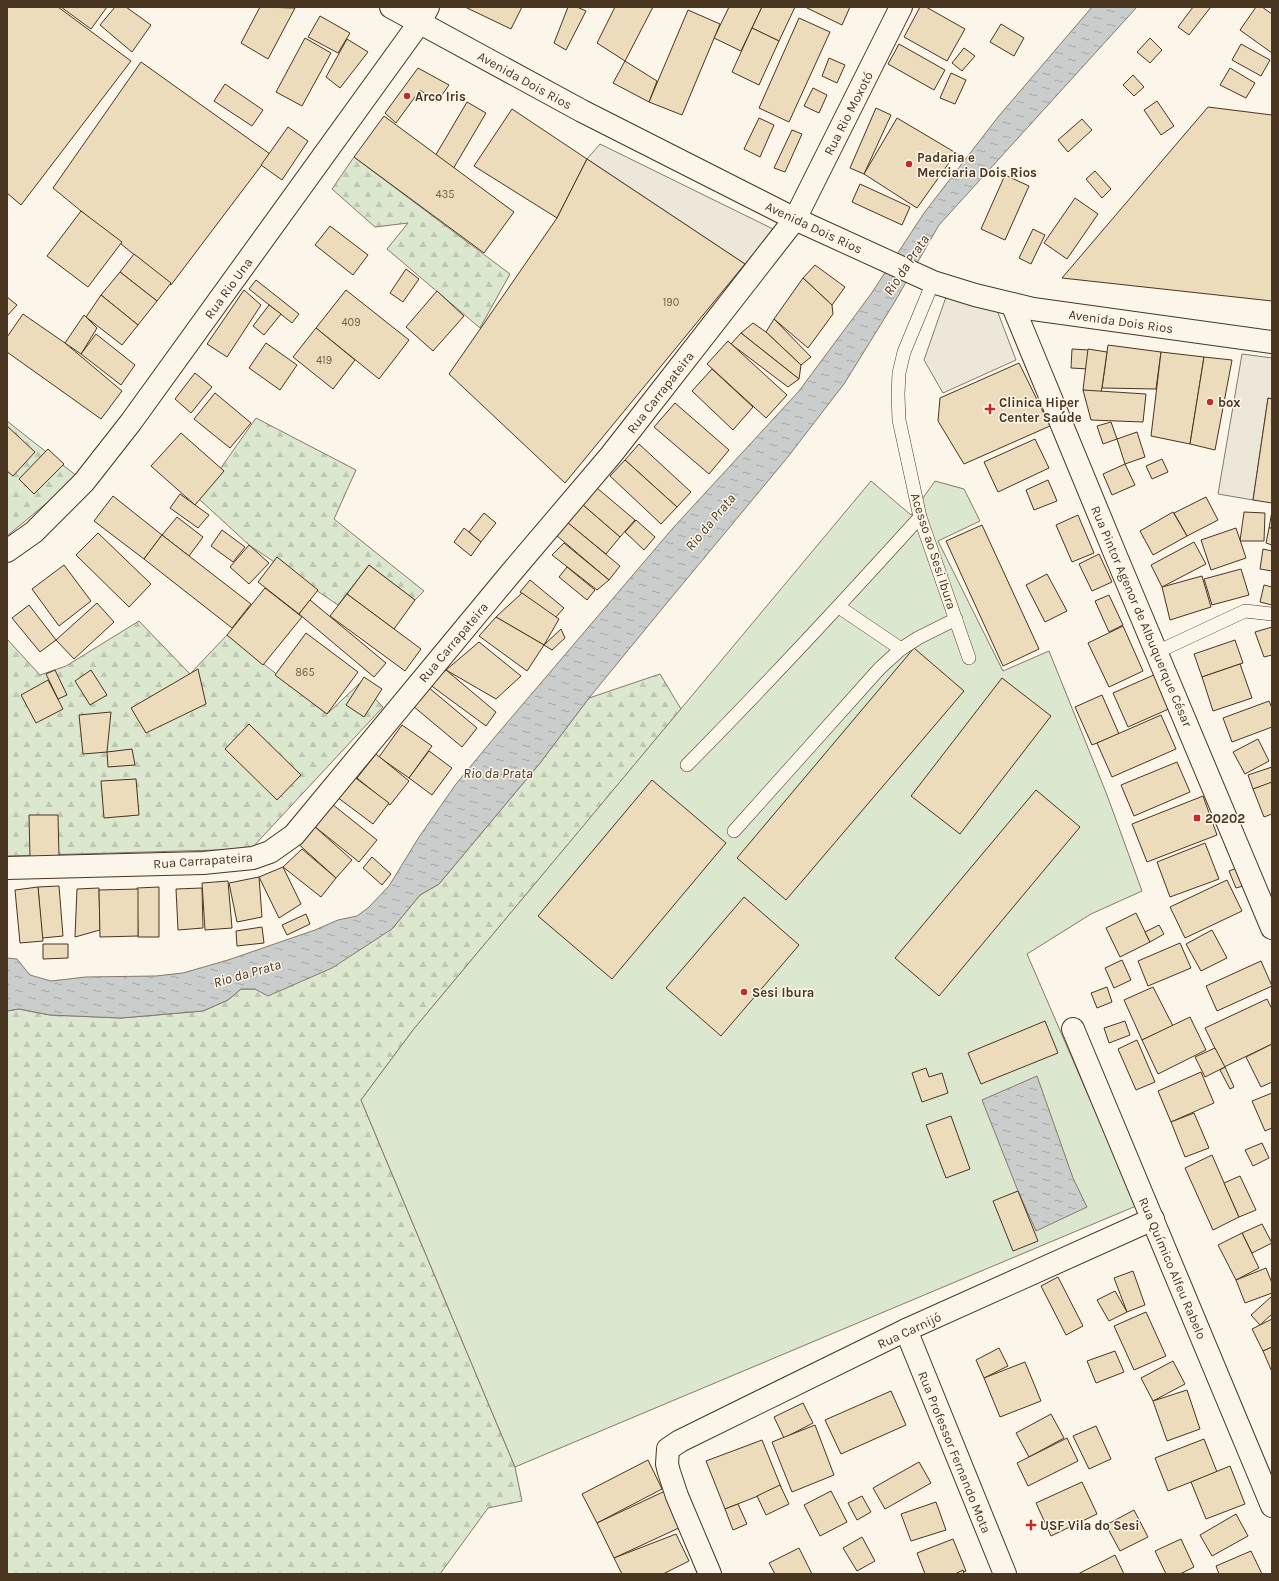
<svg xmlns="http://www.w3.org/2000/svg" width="1279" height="1581" viewBox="0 0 1279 1581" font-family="Karla,sans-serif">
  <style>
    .forest { fill: url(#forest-firs); stroke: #887966 }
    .pitch { fill: #dce7d0; stroke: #887966 }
    .parking { fill: #ede7d9; stroke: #887966 }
    .water { fill: url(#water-ripples); stroke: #887966 }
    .building { fill: #ecdcbc; stroke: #4a3520 }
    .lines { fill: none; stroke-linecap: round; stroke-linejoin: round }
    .lane-casing { stroke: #4a3520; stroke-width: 14 }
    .street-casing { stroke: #4a3520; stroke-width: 24 }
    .secondary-casing { stroke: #4a3520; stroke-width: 24 }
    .lane { stroke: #fbf6e9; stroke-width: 13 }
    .street { stroke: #fbf6e9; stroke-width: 22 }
    .secondary { stroke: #fbf6e9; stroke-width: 22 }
    .poi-dot { fill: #c62828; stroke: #fbf6e9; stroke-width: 1.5 }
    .labels { text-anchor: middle; stroke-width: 3; stroke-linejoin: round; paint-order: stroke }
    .number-label { font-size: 11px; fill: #725f47 }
    .street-label { font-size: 13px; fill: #4a3520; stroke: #fbf6e9 }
    .poi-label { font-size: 13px; font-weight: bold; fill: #4a3520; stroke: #fbf6e9; text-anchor: start }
    .water-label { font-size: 14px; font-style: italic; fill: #4a3520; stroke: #fbf6e9 }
  </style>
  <defs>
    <pattern id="forest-firs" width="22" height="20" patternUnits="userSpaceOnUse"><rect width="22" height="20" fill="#dce7d0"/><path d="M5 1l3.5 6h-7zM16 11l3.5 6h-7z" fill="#bec7b2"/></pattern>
    <pattern id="water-ripples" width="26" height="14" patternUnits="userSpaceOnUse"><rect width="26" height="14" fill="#c9cecd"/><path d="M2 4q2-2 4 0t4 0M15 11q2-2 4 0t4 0" fill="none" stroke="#a5a8a6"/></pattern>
  </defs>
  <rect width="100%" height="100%" fill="#fbf6e9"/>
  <g class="forest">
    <path d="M354 157 510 274 480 328 387 249 408 223 375 227 332 189Z"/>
    <path d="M256 418 356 470 334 519 424 591 415 600 369 565 338 605 249 545 199 499Z"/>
    <path d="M7 421 78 477 7 536Z"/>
    <path d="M139 621 190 674 227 635 327 714 360 683 383 707 251 849 7 856V639L40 675 66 666Z"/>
    <path d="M660 674 681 709 413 1030 361 1100 515 1467 522 1501 488 1508 440 1574H7V1011L19 1009 50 1015 121 1018 203 1011 228 1000 241 989H255L392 929 420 895 439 884 540 763 589 698Z"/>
  </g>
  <path class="pitch" d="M871 481 911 515 935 481 964 489 980 521 938 541 1003 671 1049 651 1107 795 1142 891 1091 914 1027 954 1136 1206 515 1467 361 1100 413 1030Z"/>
  <g class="parking">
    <path d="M600 144 773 229 745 264 587 159Z"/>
    <path d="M946 297 995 305 1016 360 943 393 924 360Z"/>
    <path d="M1242 354 1272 358V399L1268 398 1253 500 1218 494Z"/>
  </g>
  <g class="water">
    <path d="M1092 7H1137L939 225 894 303 844 384 787 458 666 604 589 698 540 763 439 884 420 895 392 929 332 968 268 996 255 989H241L228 1000 203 1011 121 1018 50 1015 19 1009 7 1011V958L17 959 30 975 51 981 86 977 156 976 183 973 228 960 315 930 338 920 357 916 368 908 389 886 419 837 456 784 494 738 673 528 799 391 871 294 924 213 998 117Z"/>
    <path d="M1037 1076 1073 1178 1087 1207 1036 1231 1018 1191 982 1100Z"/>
  </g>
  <g class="building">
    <path d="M7 7H58L131 61 21 205 7 193Z"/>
    <path d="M61 7H107L91 29Z"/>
    <path d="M115 7H126L151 25 132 52 100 25Z"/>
    <path d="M260 7 295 8 268 59 241 43Z"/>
    <path d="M465 7H522L511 29Z"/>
    <path d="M568 7H577L586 11 566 50 554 43Z"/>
    <path d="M615 7H653L625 61 597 43Z"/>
    <path d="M729 7H762L741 51 714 38Z"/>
    <path d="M762 7H795L779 41 752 28Z"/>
    <path d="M808 7H850L842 25 807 8Z"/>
    <path d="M920 7H926L965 29 947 61 904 37Z"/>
    <path d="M1193 7H1209L1210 8 1189 35 1178 27Z"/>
    <path d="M1256 7H1262L1272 14V53L1240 30Z"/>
    <path d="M688 10 720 24 682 115 649 102Z"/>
    <path d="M320 16 350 33 338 53 308 37Z"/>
    <path d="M799 18 830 32 789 122 759 108Z"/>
    <path d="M1001 24 1024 38 1014 56 990 42Z"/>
    <path d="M752 28 779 41 759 85 732 72Z"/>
    <path d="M305 38 331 53 302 106 276 92Z"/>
    <path d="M1150 38 1162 50 1150 63 1137 52Z"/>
    <path d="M347 39 368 52 340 88 326 77Z"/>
    <path d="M899 44 945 70 934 90 888 64Z"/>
    <path d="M1241 44 1270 60 1261 76 1232 60Z"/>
    <path d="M964 48 975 56 962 71 952 63Z"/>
    <path d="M829 58 845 65 837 83 822 76Z"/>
    <path d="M625 61 657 81 649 102 613 83Z"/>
    <path d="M141 62 270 154 171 285 53 188Z"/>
    <path d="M418 68 449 85 437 102 420 90 396 123 385 113Z"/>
    <path d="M1230 68 1255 83 1246 98 1220 85Z"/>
    <path d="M951 73 966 80 955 104 940 98Z"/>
    <path d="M1133 75 1144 87 1134 96 1123 85Z"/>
    <path d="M225 84 263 110 252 126 214 101Z"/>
    <path d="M813 88 827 95 819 113 804 106Z"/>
    <path d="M1157 101 1174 126 1161 135 1144 110Z"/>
    <path d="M467 102 486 113 453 169 434 158Z"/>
    <path d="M1208 107 1272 115V301L1062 278Z"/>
    <path d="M876 108 891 115 864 174 850 168Z"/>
    <path d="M512 109 587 159 557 218 474 166Z"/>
    <path d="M384 116 514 212 484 253 354 157Z"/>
    <path d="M759 118 774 125 760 157 744 149Z"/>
    <path d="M897 118 956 153 917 208 864 174Z"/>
    <path d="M1082 119 1092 130 1068 152 1058 140Z"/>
    <path d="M288 127 308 141 282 180 261 165Z"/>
    <path d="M792 130 802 134 785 172 774 168Z"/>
    <path d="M587 159 745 264 565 483 449 374 557 218Z"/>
    <path d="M1095 171 1111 189 1102 198 1086 179Z"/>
    <path d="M1005 175 1029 186 1005 240 981 229Z"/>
    <path d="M860 184 910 207 902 225 852 202Z"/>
    <path d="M1075 198 1098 214 1067 259 1044 243Z"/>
    <path d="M81 211 122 242 88 287 47 256Z"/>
    <path d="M330 226 368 255 353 275 315 245Z"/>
    <path d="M1033 229 1045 235 1031 264 1019 258Z"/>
    <path d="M134 254 171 283 157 301 120 272Z"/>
    <path d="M815 265 845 287 832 305 803 278Z"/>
    <path d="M406 269 419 279 403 302 390 293Z"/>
    <path d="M120 272 157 301 138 325 101 295Z"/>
    <path d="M803 278 832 305 833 314 808 348 774 319Z"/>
    <path d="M256 280 299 314 292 323 249 289Z"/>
    <path d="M244 290 261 305 227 357 207 344Z"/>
    <path d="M346 290 409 340 379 379 316 328Z"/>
    <path d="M437 291 464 316 433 351 406 327Z"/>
    <path d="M101 295 138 325 122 345 86 317Z"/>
    <path d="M7 297 17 305 7 316Z"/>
    <path d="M269 305 281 314 264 335 253 326Z"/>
    <path d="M23 314 65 343 122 391 101 419 7 352V337Z"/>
    <path d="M84 315 97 328 81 354 65 343Z"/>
    <path d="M774 319 811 357 801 365 766 332Z"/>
    <path d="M753 323 766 332 801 365 799 379 741 333Z"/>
    <path d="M316 328 355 360 333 389 293 357Z"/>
    <path d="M741 333 799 379 788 387 731 344Z"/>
    <path d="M96 334 135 365 121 385 81 354Z"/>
    <path d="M728 341 787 395 766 418 707 364Z"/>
    <path d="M266 343 297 365 280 390 249 368Z"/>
    <path d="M1108 345 1161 352 1156 389 1102 388Z"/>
    <path d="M1072 349 1089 350V369L1071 368Z"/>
    <path d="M1088 349 1107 352 1101 394 1083 390Z"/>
    <path d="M1161 352 1204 357 1190 444 1151 436Z"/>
    <path d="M1204 357 1232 360 1215 450 1190 444Z"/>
    <path d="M1019 363 1050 426 964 464 938 421 940 398Z"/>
    <path d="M712 369 753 407 733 430 692 391Z"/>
    <path d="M195 373 212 387 191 413 175 399Z"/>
    <path d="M1083 390 1146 394 1143 422 1091 420Z"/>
    <path d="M215 393 251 423 230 448 194 419Z"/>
    <path d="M1268 398 1272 399V503L1253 500Z"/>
    <path d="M675 403 729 450 709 474 654 427Z"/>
    <path d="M1111 422 1117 439 1103 444 1097 426Z"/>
    <path d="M7 426 35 452 13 476 7 471Z"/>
    <path d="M1137 432 1145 457 1125 464 1117 439Z"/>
    <path d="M181 433 224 471 195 505 151 466Z"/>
    <path d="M1035 439 1049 468 998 492 984 462Z"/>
    <path d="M639 444 691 492 677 507 625 460Z"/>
    <path d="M48 449 64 464 34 494 19 479Z"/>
    <path d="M1162 459 1168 472 1152 479 1146 466Z"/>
    <path d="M625 460 677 507 661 524 610 476Z"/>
    <path d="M1125 464 1135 485 1112 495 1103 474Z"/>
    <path d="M1048 480 1057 501 1034 510 1026 490Z"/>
    <path d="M597 488 635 520 620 537 583 505Z"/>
    <path d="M180 494 209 515 198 528 170 508Z"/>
    <path d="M113 496 162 535 144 559 94 521Z"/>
    <path d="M1206 497 1218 520 1187 536 1174 513Z"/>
    <path d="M583 505 620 537 606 554 568 523Z"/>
    <path d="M1272 511V528H1269Z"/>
    <path d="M1173 512 1187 536 1153 555 1140 531Z"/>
    <path d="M1244 512 1265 513 1264 541H1240Z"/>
    <path d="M484 513 496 523 481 542 469 532Z"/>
    <path d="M1078 515 1094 553 1072 562 1056 525Z"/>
    <path d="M177 517 203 537 189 556 162 535Z"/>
    <path d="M636 520 655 537 644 550 625 532Z"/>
    <path d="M567 522 620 566 609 580 556 535Z"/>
    <path d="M982 525 1039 649 1003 666 946 541Z"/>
    <path d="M464 528 481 542 471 556 454 542Z"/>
    <path d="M1236 528 1246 558 1211 570 1201 540Z"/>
    <path d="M1269 528H1272V545L1266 543Z"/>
    <path d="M222 530 245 547 233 562 211 546Z"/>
    <path d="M98 533 151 584 129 607 76 555Z"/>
    <path d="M162 535 251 604 232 628 144 559Z"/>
    <path d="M1194 542 1206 564 1162 587 1151 565Z"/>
    <path d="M564 543 609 580 597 590 552 555Z"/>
    <path d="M249 545 269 563 249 584 230 567Z"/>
    <path d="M1263 549 1272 551V571L1260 569Z"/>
    <path d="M1099 554 1112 582 1092 591 1079 564Z"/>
    <path d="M277 557 318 590 299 614 258 582Z"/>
    <path d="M64 565 91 601 59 626 32 589Z"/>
    <path d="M369 565 415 600 394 629 347 594Z"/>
    <path d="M567 567 595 590 587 600 559 577Z"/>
    <path d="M1241 569 1249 595 1212 605 1204 579Z"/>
    <path d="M1047 574 1067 611 1045 622 1026 585Z"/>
    <path d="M1202 576 1211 607 1170 620 1162 587Z"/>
    <path d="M530 580 564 608 554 619 520 592Z"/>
    <path d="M1264 585 1272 587V605L1260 602Z"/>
    <path d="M265 588 302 617 263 665 227 635Z"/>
    <path d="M522 593 559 619 544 645 496 617Z"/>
    <path d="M347 594 421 649 405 671 330 616Z"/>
    <path d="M1109 595 1123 625 1109 632 1095 601Z"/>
    <path d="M310 600 386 663 374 677 299 614Z"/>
    <path d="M97 603 114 622 74 659 56 640Z"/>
    <path d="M29 605 56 640 40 652 12 618Z"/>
    <path d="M496 617 544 645 527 671 479 636Z"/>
    <path d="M1123 626 1143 671 1109 687 1088 643Z"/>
    <path d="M1272 627V655L1264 657 1255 632Z"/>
    <path d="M561 629 565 638 552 650 544 645Z"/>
    <path d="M306 633 358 672 327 714 275 675Z"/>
    <path d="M1235 640 1243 663 1202 677 1194 654Z"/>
    <path d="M479 642 521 676 496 699 446 670Z"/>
    <path d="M914 648 964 691 786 900 737 858Z"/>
    <path d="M1240 664 1252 698 1213 711 1202 677Z"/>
    <path d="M198 669 206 704 146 733 131 708Z"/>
    <path d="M55 670 67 695 58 699 46 674Z"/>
    <path d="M91 670 107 695 90 705 75 681Z"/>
    <path d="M446 670 496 712 486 726 429 684Z"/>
    <path d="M1156 674 1171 708 1128 727 1113 693Z"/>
    <path d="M364 677 382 689 364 717 346 705Z"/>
    <path d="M1002 678 1051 716 960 834 911 796Z"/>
    <path d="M48 680 63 709 36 723 21 695Z"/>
    <path d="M428 687 477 728 462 747 413 706Z"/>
    <path d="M1102 695 1119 734 1092 745 1075 707Z"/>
    <path d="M1269 701 1272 708V727L1232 742 1223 718Z"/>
    <path d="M111 712 107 752 83 754 79 715Z"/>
    <path d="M1161 715 1176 749 1112 777 1097 743Z"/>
    <path d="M249 724 301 775 277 800 225 749Z"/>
    <path d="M402 725 432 746 409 778 379 757Z"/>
    <path d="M1258 739 1269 761 1245 774 1233 752Z"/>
    <path d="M132 749 135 765 108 767 107 752Z"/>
    <path d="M429 751 452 768 432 795 409 778Z"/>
    <path d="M376 754 409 781 390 805 357 778Z"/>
    <path d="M1177 762 1190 792 1134 816 1121 785Z"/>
    <path d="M1272 767V783L1253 789 1248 775Z"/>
    <path d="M353 776 389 803 373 824 337 797Z"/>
    <path d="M136 779 139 815 104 818 101 781Z"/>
    <path d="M652 780 726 843 612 979 538 916Z"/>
    <path d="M1272 782V814L1264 817 1253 789Z"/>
    <path d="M1036 790 1080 827 939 996 895 958Z"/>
    <path d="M1203 796 1217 835 1147 862 1132 824Z"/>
    <path d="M332 804 377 840 359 862 314 826Z"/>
    <path d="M29 815H58L59 857 30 858Z"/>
    <path d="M314 826 352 860 336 878 294 840Z"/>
    <path d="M1205 843 1219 879 1170 897 1157 862Z"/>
    <path d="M302 849 336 878 321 897 283 867Z"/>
    <path d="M372 857 391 874 382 885 363 868Z"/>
    <path d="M283 867 301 904 279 918 259 877Z"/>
    <path d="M1237 868 1243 886 1236 888 1229 871Z"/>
    <path d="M259 877 262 917 237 922 229 883Z"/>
    <path d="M1227 880 1242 911 1185 938 1170 907Z"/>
    <path d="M228 881 232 928 205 930 202 883Z"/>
    <path d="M59 886 63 936 42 938 38 887Z"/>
    <path d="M38 887 43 941 20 943 15 890Z"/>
    <path d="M159 887V937H138L137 888Z"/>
    <path d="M99 888 100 930 75 937 77 889Z"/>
    <path d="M202 888 203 928 178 930 176 889Z"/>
    <path d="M138 889V936L100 937 99 890Z"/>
    <path d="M744 897 799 945 721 1036 666 988Z"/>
    <path d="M1136 913 1150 942 1120 957 1106 928Z"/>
    <path d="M306 914 310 924 287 935 282 925Z"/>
    <path d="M1159 925 1164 934 1150 942 1145 932Z"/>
    <path d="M262 927 264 943 237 946 236 931Z"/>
    <path d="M1212 930 1227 958 1201 971 1186 944Z"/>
    <path d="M1180 943 1191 968 1148 986 1138 961Z"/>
    <path d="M43 944H68V958L43 959Z"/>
    <path d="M1122 960 1131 980 1114 988 1105 968Z"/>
    <path d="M1261 961 1272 986 1217 1011 1206 986Z"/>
    <path d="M1107 987 1112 1002 1097 1008 1091 993Z"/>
    <path d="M1153 987 1173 1026 1142 1040 1124 1000Z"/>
    <path d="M1267 999 1272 1009V1044L1224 1067 1205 1028Z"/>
    <path d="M1190 1017 1206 1050 1158 1074 1142 1040Z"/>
    <path d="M1045 1021 1058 1053 981 1084 968 1053Z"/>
    <path d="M1125 1021 1130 1035 1109 1043 1104 1028Z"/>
    <path d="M1137 1040 1155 1082 1136 1090 1118 1049Z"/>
    <path d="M1272 1044V1082L1261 1087 1246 1057Z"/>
    <path d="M1215 1048 1225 1067 1205 1077 1195 1057Z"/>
    <path d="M1225 1067 1234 1087 1230 1089 1220 1070Z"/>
    <path d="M926 1068 929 1077 942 1073 948 1093 922 1102 912 1073Z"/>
    <path d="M1201 1072 1214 1103 1171 1122 1158 1091Z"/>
    <path d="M1272 1093V1128L1265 1131 1252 1101Z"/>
    <path d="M1194 1113 1209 1148 1185 1157 1171 1122Z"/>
    <path d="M951 1116 970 1169 946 1178 926 1125Z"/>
    <path d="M1262 1143 1269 1158 1253 1166 1245 1150Z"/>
    <path d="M1212 1155 1239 1217 1213 1230 1185 1168Z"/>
    <path d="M1240 1176 1256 1210 1239 1217 1224 1183Z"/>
    <path d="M1018 1191 1038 1241 1013 1251 993 1201Z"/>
    <path d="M1262 1224 1272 1243 1252 1253 1242 1233Z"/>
    <path d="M1242 1233 1259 1268 1236 1280 1218 1245Z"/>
    <path d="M1266 1268 1272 1283V1293L1245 1303 1236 1280Z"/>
    <path d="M1133 1271 1145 1305 1127 1312 1114 1278Z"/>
    <path d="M1058 1277 1083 1326 1066 1335 1041 1286Z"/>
    <path d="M1115 1291 1127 1312 1109 1321 1097 1300Z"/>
    <path d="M1272 1296V1314L1260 1325 1251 1315Z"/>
    <path d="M1146 1312 1166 1356 1134 1370 1114 1326Z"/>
    <path d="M1272 1319V1347L1263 1351 1252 1329Z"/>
    <path d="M1272 1347V1372L1263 1351Z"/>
    <path d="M999 1348 1008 1366 984 1378 976 1360Z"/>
    <path d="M1115 1351 1124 1372 1096 1383 1087 1361Z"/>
    <path d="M1173 1361 1185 1384 1153 1401 1141 1378Z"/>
    <path d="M1025 1362 1041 1401 1000 1417 984 1378Z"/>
    <path d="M1187 1390 1200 1429 1167 1441 1153 1401Z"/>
    <path d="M891 1391 906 1425 841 1454 825 1420Z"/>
    <path d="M803 1403 813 1423 784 1438 774 1417Z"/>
    <path d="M1051 1414 1064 1438 1029 1457 1016 1433Z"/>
    <path d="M815 1425 834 1475 792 1492 772 1442Z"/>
    <path d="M1096 1426 1111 1459 1089 1469 1073 1436Z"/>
    <path d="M1067 1438 1078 1461 1028 1486 1017 1463Z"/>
    <path d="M1204 1439 1217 1472 1168 1491 1155 1458Z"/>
    <path d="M762 1440 781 1487 725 1509 706 1461Z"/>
    <path d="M648 1460 662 1489 597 1523 582 1494Z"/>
    <path d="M919 1462 931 1483 885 1509 873 1488Z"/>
    <path d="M1230 1466 1245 1504 1206 1519 1191 1482Z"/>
    <path d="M1082 1482 1097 1514 1051 1536 1036 1503Z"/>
    <path d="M780 1485 789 1504 766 1515 757 1496Z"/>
    <path d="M665 1491 681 1527 614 1558 597 1523Z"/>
    <path d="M831 1491 847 1522 820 1536 804 1505Z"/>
    <path d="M862 1496 871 1512 857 1520 848 1503Z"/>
    <path d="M936 1502 946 1530 911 1541 901 1514Z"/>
    <path d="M738 1504 747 1524 733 1530 725 1509Z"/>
    <path d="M1134 1510 1148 1537 1120 1551 1106 1525Z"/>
    <path d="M1236 1514 1248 1536 1212 1556 1200 1535Z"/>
    <path d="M676 1534 689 1561 663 1574H622L614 1558Z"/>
    <path d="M862 1537 875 1561 857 1571 843 1548Z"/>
    <path d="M953 1539 966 1571 958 1574H925L917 1553Z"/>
    <path d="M1181 1539 1194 1567 1180 1574H1166L1155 1551Z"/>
    <path d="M799 1548 812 1574H775L769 1563Z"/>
    <path d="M1251 1551 1262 1574H1219L1216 1566Z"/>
    <path d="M1115 1555 1124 1574H1078Z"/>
    <path d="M963 1570 964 1574H955Z"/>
  </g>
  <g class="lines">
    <defs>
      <g id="lane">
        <path d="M933 282 904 352 899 373 898 394 899 420 920 517 969 658"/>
        <path d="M839 607 901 649"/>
        <path d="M1157 652 1245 611 1272 614"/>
        <path d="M687 765C767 684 844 601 920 517"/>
        <path d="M734 831 880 668 901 649 918 638 956 619"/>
      </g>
      <g id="street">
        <path d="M7 551 34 532 84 482 131 422 420 22 428 7"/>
        <path d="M7 868 203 863 253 858 270 852 294 835 510 574 611 455 795 219 901 7"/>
        <path d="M1073 1029 1272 1506"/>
        <path d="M906 1330 1005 1574"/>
        <path d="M710 1574 677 1496 669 1472 667 1464 668 1449 680 1441 906 1330 1153 1219"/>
      </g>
      <g id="secondary">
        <path d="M391 7 582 111 795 219 933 282 975 295 1033 309 1272 342"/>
        <path d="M1012 304 1116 556 1272 928"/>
      </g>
    </defs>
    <use href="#lane" class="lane-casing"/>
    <use href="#street" class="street-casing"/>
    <use href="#secondary" class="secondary-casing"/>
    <use href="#lane" class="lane"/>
    <use href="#street" class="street"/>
    <use href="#secondary" class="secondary"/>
  </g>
  <g class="poi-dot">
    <circle cx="407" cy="96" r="4"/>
    <circle cx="909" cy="164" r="4"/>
    <circle cx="1210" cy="402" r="4"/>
    <path d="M988 403h4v4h4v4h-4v4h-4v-4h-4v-4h4z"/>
    <rect x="1193" y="814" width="8" height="8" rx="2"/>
    <circle cx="744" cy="992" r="4"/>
    <path d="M1029 1519h4v4h4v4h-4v4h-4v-4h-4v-4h4z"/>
  </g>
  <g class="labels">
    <g class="number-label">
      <text x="445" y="198">435</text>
      <text x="671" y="306">190</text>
      <text x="351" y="326">409</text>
      <text x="324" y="364">419</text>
      <text x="305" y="676">865</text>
    </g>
    <g class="street-label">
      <text transform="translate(525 80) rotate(29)" y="5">Avenida Dois Rios</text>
      <text transform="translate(848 113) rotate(-63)" y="5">Rua Rio Moxotó</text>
      <text transform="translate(814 227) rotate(25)" y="5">Avenida Dois Rios</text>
      <text transform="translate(228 288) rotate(-54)" y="5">Rua Rio Una</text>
      <text transform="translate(1121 321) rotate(8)" y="5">Avenida Dois Rios</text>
      <text transform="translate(660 392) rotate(-52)" y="5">Rua Carrapateira</text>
      <text transform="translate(934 551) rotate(72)" y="5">Acesso ao Sesi Ibura</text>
      <text transform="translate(1142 616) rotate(67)" y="5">Rua Pintor Agenor de Albuquerque César</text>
      <text transform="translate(453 642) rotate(-50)" y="5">Rua Carrapateira</text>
      <text transform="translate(203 860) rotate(-4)" y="5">Rua Carrapateira</text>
      <text transform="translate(1173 1268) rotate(67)" y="5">Rua Químico Alfeu Rabelo</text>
      <text transform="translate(909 1330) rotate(-25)" y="5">Rua Carnijó</text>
      <text transform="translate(955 1452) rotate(68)" y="5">Rua Professor Fernando Mota</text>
    </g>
    <g class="poi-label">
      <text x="415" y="101">Arco Iris</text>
      <text x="917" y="162">Padaria e<tspan x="917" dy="15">Merciaria Dois Rios</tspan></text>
      <text x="999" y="407">Clinica Hiper<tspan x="999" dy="15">Center Saúde</tspan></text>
      <text x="1218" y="407">box</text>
      <text x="1205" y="823">20202</text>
      <text x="752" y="997">Sesi Ibura</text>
      <text x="1040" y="1530">USF Vila do Sesi</text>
    </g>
    <g class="water-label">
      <text transform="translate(906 265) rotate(-56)" y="5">Rio da Prata</text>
      <text transform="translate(710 522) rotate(-50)" y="5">Rio da Prata</text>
      <text x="498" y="778">Rio da Prata</text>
      <text transform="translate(247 973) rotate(-16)" y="5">Rio da Prata</text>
    </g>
  </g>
  <rect width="1279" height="1581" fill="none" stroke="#4a3520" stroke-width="16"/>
</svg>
